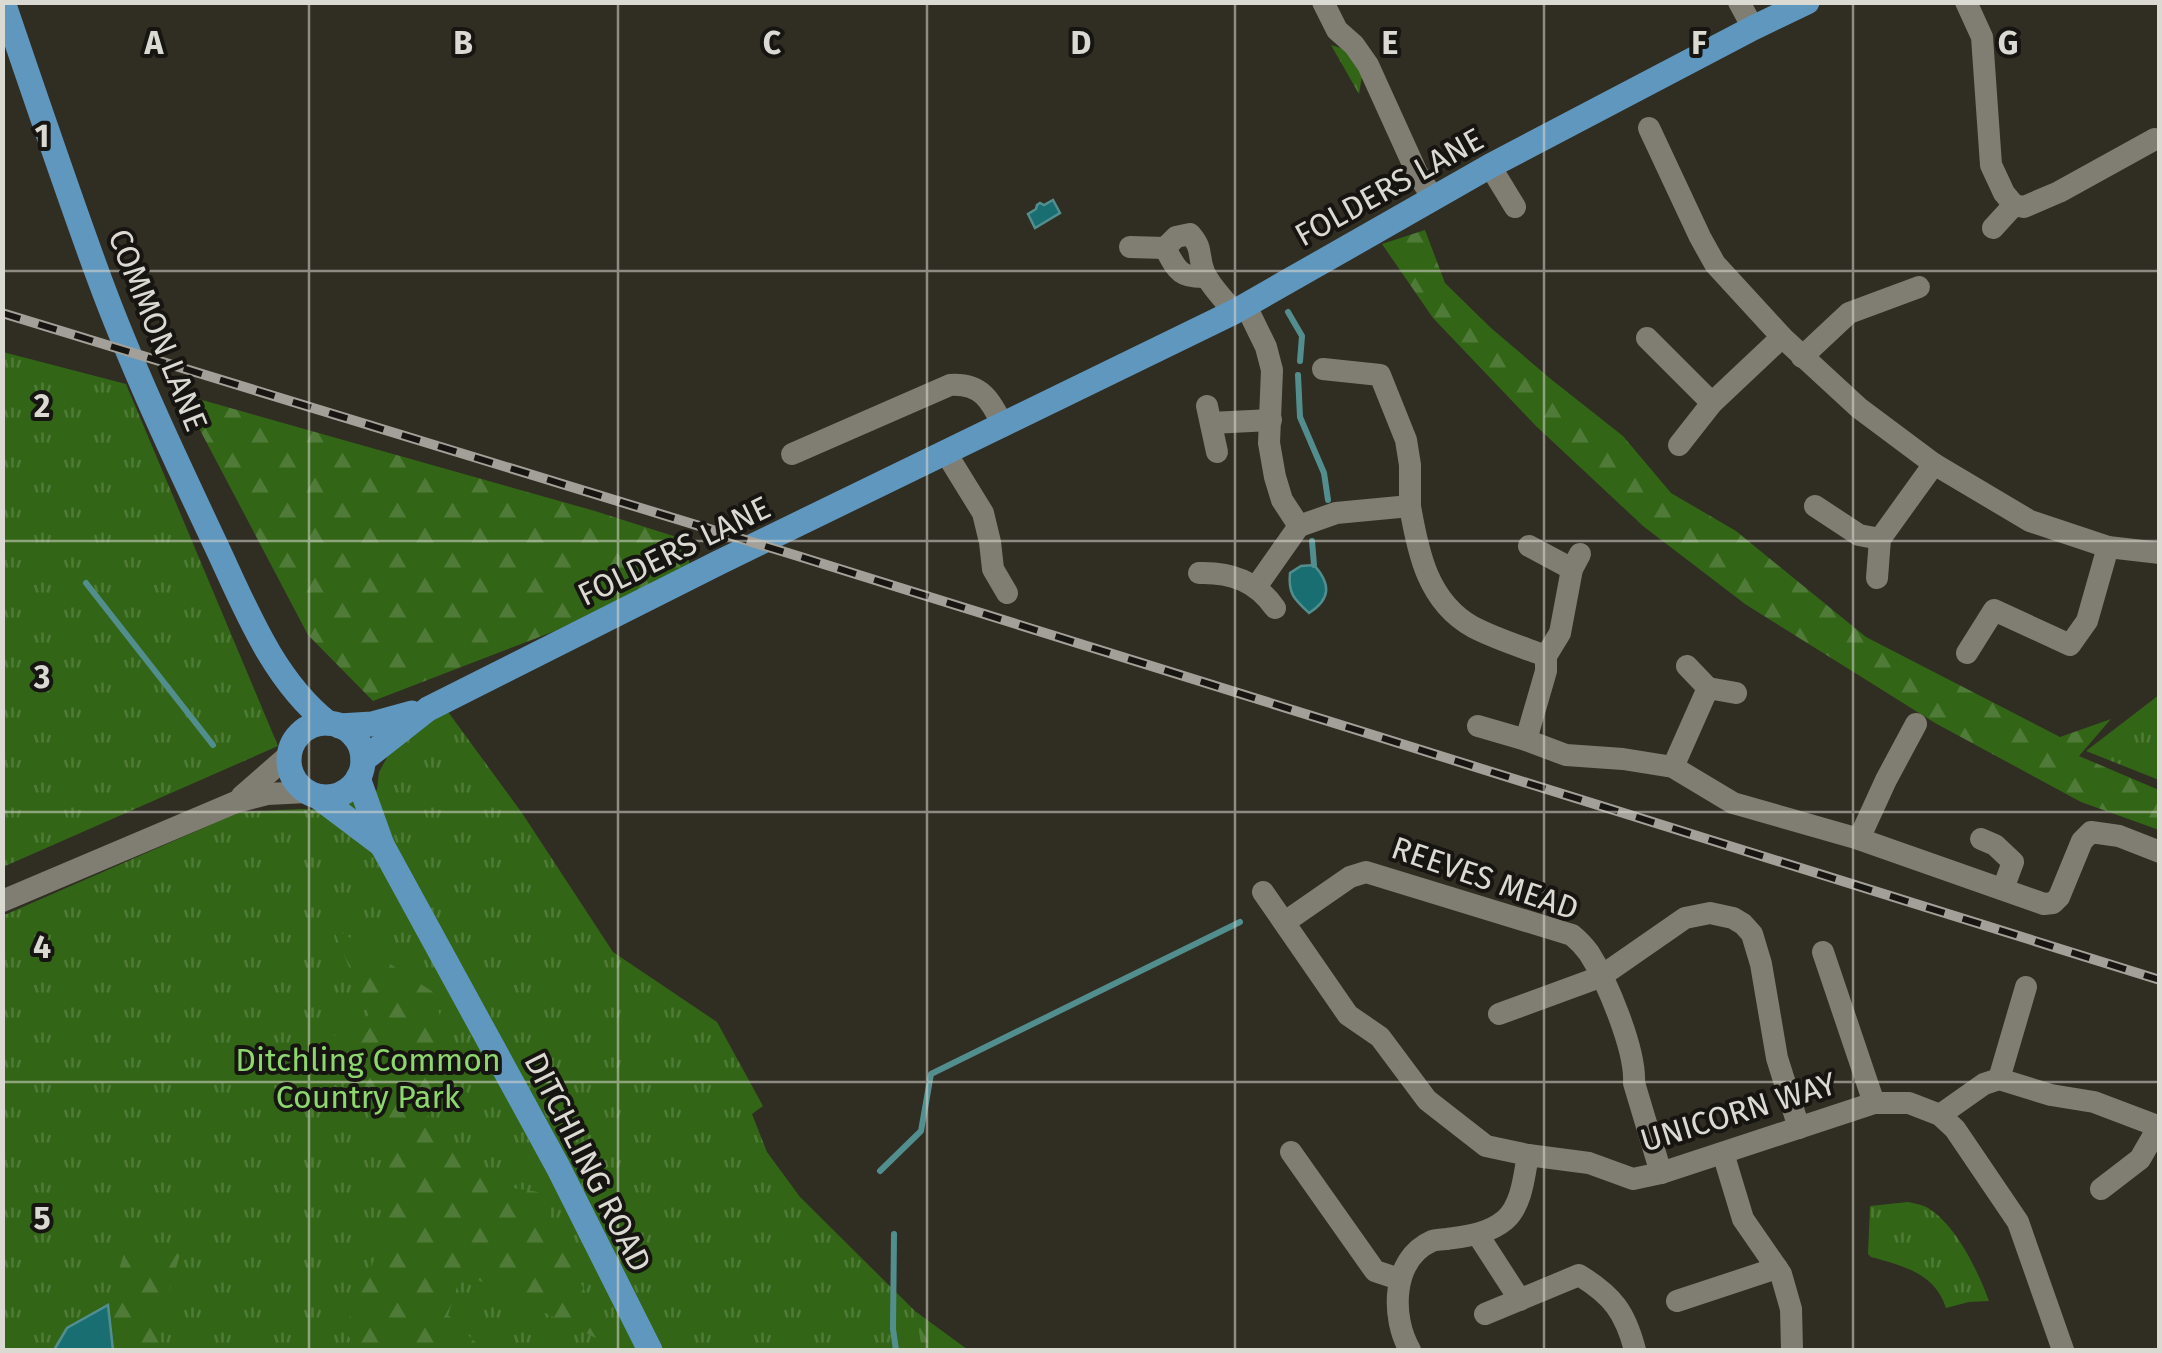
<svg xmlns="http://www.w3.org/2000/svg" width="2162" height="1353" viewBox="0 0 2162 1353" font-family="'Fira Sans',sans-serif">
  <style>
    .grass { fill: url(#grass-tufts) }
    .forest { fill: url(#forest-firs) }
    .water { fill: #196e72; stroke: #538e8f; stroke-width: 2.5 }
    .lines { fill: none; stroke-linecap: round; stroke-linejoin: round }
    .stream { stroke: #538e8f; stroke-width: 6 }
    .minor { stroke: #807e72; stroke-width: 22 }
    .major { stroke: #6097bf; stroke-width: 25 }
    .rail-casing { stroke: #a2a098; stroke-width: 10 }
    .rail { stroke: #171511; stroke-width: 6; stroke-dasharray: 19; stroke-linecap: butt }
    .grid { fill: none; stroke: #dad9d2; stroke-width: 2.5; stroke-opacity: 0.55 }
    .labels { text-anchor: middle; stroke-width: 8; stroke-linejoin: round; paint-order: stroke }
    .street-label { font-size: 32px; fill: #dad9d2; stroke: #171511 }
    .park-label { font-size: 32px; fill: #8dd76e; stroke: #171511 }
    .grid-label { font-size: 32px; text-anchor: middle; font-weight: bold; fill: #dad9d2; stroke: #171511; stroke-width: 8; stroke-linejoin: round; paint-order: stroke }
  </style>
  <defs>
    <pattern id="grass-tufts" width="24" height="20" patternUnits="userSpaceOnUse" patternTransform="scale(2.5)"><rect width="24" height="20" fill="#326516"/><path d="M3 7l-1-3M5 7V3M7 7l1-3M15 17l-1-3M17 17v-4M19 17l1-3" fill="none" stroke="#4f7a37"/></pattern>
    <pattern id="forest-firs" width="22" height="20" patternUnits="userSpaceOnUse" patternTransform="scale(2.5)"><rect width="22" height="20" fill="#326516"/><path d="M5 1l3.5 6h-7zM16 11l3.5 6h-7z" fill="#4f7a37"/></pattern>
  </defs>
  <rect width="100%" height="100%" fill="#302d23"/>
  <g class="grass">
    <path d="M1331 45 1350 51 1362 76 1359 94Z"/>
    <path d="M3 352 126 384 278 746 3 867Z"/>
    <path d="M2159 695V780L2086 751Z"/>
    <path d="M446 709 522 813 613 952 717 1022 763 1106 752 1114 767 1152 800 1197 916 1312 968 1350H3L2 916 240 812 300 809 333 810 377 790 379 772 389 754Z"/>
    <path d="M1908 1202C1913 1203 1919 1204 1924 1206 1954 1220 1978 1271 1989 1301L1969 1302 1946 1308C1935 1273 1903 1266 1871 1257L1868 1254 1870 1206Z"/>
  </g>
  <g class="forest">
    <path d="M1425 230 1445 283 1491 328 1552 380 1623 436 1671 493 1736 531 1866 637 2060 737 2111 719 2079 756 2159 790V830L2081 802 1935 723 1745 604 1643 526 1536 426 1433 318 1382 244Z"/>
    <path d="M181 394 595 511 689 541V566L555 631 373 701 308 635Z"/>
    <path d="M332 926 433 992 447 1040 426 1122 487 1184 538 1192 610 1345 462 1272 448 1315 483 1350H355L345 1328 376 1255 395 1189 363 1099 319 1045 369 1015Z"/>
    <path d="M126 1247 180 1254 157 1334 166 1350H113L108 1305Z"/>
    <path d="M916 1312 968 1350H922Z"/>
  </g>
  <g class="water">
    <path d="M1053 200 1060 213 1035 228 1028 214 1036 209 1037 205 1040 203 1044 205Z"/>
    <path d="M1314 565C1331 584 1331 599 1309 613 1294 599 1288 594 1290 573L1301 566Z"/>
    <path d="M108 1305 113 1350H54L67 1328Z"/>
  </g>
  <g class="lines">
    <g class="stream">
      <path d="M1288 312 1302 336 1300 361"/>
      <path d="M1298 375 1300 417 1324 473 1328 500"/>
      <path d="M1312 541 1314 565"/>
      <path d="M86 583 213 745"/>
      <path d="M880 1171 921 1131 931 1074 1240 922"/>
      <path d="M894 1234 893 1329 896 1350"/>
    </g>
    <g class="minor">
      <path d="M1323 2 1337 30 1354 45 1368 65 1417 173 1433 198"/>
      <path d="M1739 2 1753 28"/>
      <path d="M1966 2 1982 37 1991 165 2004 193 2014 205 2024 207 2059 192 2155 139"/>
      <path d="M1649 128 1700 237 1715 264 1782 337 1859 408 1934 464 2030 521 2108 547 2160 553"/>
      <path d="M1490 166 1515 207"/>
      <path d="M1993 228 2014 205"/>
      <path d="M1130 247 1165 248 1176 237 1190 234C1204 250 1197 254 1204 272 1210 286 1224 299 1234 312"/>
      <path d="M1165 248C1177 270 1179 278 1206 277"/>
      <path d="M1246 306 1266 347 1272 370 1269 443 1275 477 1282 500 1299 526 1336 513 1410 506C1418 553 1428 602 1473 627 1496 639 1522 647 1546 656V671L1526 740 1566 755 1623 759 1673 767 1733 803 1859 839 2044 904 2053 903 2059 897 2082 841 2091 832 2119 836 2160 852"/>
      <path d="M1647 338 1712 403"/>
      <path d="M1802 357 1849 313 1919 287"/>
      <path d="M1323 369 1380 375 1406 440 1410 465V506"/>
      <path d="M1207 406 1217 452"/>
      <path d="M1211 423 1271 420"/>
      <path d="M1679 445 1712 403 1782 337"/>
      <path d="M946 453 983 513 990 542 993 569 1007 593"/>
      <path d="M792 454 950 385C981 383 991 400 1003 426"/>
      <path d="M1815 506 1859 535 1880 539"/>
      <path d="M1529 546 1572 569"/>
      <path d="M1199 573C1231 572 1256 581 1275 608"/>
      <path d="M1877 578 1880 539 1934 464"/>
      <path d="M1256 587 1299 526"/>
      <path d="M1967 653 1994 610 2070 645 2087 621 2108 547"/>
      <path d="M1546 656 1560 633 1572 569 1580 554"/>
      <path d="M1687 666 1708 688"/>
      <path d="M1478 726 1526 740"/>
      <path d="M1673 767 1708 688 1736 693"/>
      <path d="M242 796 289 755"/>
      <path d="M1859 839 1886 780 1916 724"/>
      <path d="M1981 839 1995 845 2013 862 2003 889"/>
      <path d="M1263 892 1348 1015 1380 1037 1427 1100 1486 1146 1528 1155 1589 1163 1633 1179 1661 1173 1874 1103H1909L1940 1115 1955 1129 2018 1222 2063 1350"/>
      <path d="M2 901 236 802 267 794 307 792"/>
      <path d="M1285 922 1350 877 1366 872 1572 935C1578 940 1584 946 1589 953 1607 981 1636 1050 1634 1083L1661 1173"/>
      <path d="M1823 952 1874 1103"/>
      <path d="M1499 1014 1600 977 1685 918 1710 913 1733 918 1743 924 1752 934 1761 964 1777 1058 1799 1128"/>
      <path d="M1999 1079 2026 987"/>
      <path d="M1940 1115 1984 1084 1999 1079 2051 1095 2094 1102 2160 1127"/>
      <path d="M1291 1152 1375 1271 1399 1279"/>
      <path d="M1723 1153 1743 1219 1781 1274 1791 1309 1792 1350"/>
      <path d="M2101 1189 2140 1159 2159 1126"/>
      <path d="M1478 1235 1520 1300"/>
      <path d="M1677 1301 1777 1268"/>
      <path d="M1485 1314 1579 1275C1613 1296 1625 1312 1635 1350"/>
      <path d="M1410 1350C1391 1318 1391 1259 1432 1241 1434 1240 1445 1239 1447 1239 1468 1236 1488 1234 1505 1220 1522 1205 1524 1176 1528 1155"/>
    </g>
    <g class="major">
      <path d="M3 2C34 93 65 185 98 275 131 365 172 452 213 539 244 604 271 678 328 723"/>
      <circle cx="326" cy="760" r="37"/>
      <path d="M339 726 372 724 412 713"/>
      <path d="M363 760 428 709 718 563 1234 312 1490 166 1753 28 1807 2"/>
      <path d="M358 778 382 845 558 1167 650 1350"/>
      <path d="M317 796 382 845"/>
    </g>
    <defs>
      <path id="rail" d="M2 313 801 557 2160 980"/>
    </defs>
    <use href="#rail" class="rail-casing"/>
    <use href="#rail" class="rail"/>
  </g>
  <path class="grid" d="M309 2V1350M618 2V1350M927 2V1350M1235 2V1350M1544 2V1350M1853 2V1350M2 271H2160M2 541H2160M2 812H2160M2 1082H2160"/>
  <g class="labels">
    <g class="street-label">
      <text transform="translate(1389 187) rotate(-29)" y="11">FOLDERS LANE</text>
      <text transform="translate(158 330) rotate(68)" y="11">COMMON LANE</text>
      <text transform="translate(674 551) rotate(-26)" y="11">FOLDERS LANE</text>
      <text transform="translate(1485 878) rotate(19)" y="11">REEVES MEAD</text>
      <text transform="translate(1738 1112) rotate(-17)" y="11">UNICORN WAY</text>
      <text transform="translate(588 1162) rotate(63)" y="11">DITCHLING ROAD</text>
    </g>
    <g class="park-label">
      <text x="368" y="1071">Ditchling Common<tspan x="368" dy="37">Country Park</tspan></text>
    </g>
  </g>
  <g class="grid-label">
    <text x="154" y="54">A</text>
    <text x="463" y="54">B</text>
    <text x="772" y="54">C</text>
    <text x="1081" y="54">D</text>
    <text x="1390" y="54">E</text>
    <text x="1699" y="54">F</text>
    <text x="2008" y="54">G</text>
    <text x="42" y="147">1</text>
    <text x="42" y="417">2</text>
    <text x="42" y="688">3</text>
    <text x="42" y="958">4</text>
    <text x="42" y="1229">5</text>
  </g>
  <rect width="2162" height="1353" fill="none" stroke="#dad9d2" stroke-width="10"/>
</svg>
